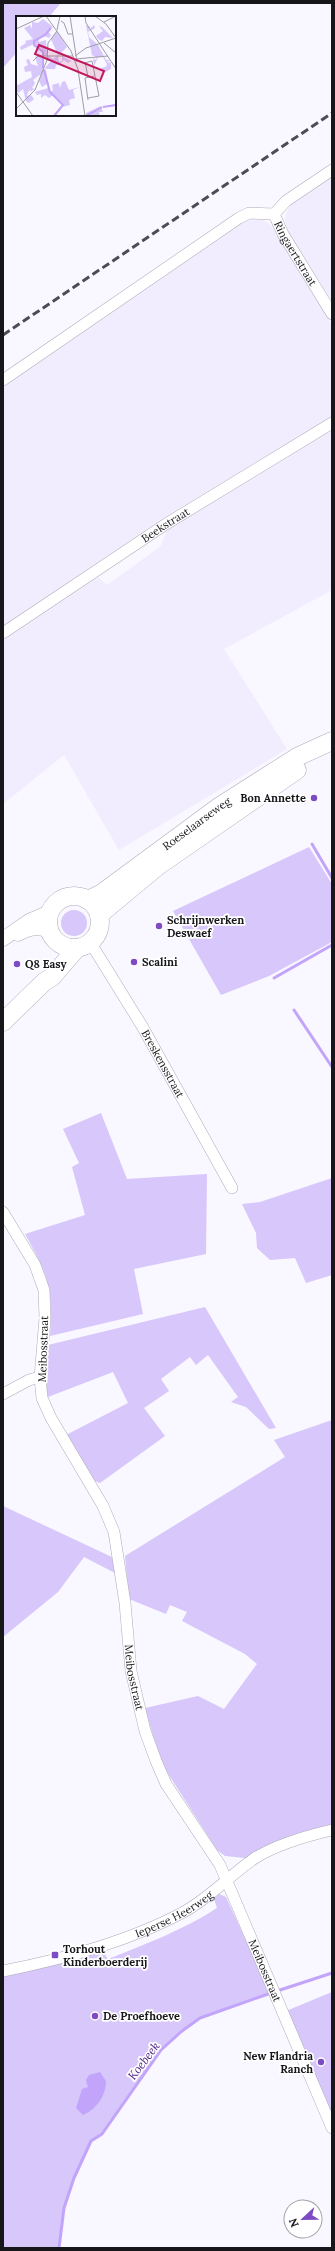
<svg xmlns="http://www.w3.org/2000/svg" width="335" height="2251" viewBox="0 0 335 2251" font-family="Lora,serif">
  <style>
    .built { fill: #f1edfe }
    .green { fill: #d7c7fb }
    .water { fill: #c2a5fb }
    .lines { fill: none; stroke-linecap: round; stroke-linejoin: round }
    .stream { stroke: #c2a5fb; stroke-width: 3 }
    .minor-casing { stroke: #aeabb8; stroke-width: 12 }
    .tertiary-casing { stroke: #aeabb8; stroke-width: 15 }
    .primary-casing { stroke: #aeabb8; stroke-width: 19 }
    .minor { stroke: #fff; stroke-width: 11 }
    .tertiary { stroke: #fff; stroke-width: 14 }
    .primary { stroke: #fff; stroke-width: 18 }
    .rail { stroke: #4d4c52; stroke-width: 3; stroke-dasharray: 8 4; stroke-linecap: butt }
    .poi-dot { fill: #7d4cc4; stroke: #fff; stroke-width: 1.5 }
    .labels { text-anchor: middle; stroke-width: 3.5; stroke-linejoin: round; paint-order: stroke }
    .street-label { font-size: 11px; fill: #17161b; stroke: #fff }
    .poi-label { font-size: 11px; font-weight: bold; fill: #17161b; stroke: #fff; text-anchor: start }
    .water-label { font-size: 12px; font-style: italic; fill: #4e2284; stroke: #fff }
    .inset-river { fill: none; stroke: #c2a5fb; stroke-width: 2 }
    .inset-road { fill: none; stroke: #9f9da4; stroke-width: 1 }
    .view { fill: #c2185b; fill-opacity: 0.15; stroke: #c2185b; stroke-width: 2 }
    .inset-edge { fill: none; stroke: #17161b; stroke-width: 2 }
  </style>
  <rect width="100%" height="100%" fill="#f9f7ff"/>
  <g class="built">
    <path d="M332 175V304L288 231 285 220 287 211 293 202Z"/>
    <path d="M252 219 263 220 272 226 332 325V417L161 519 3 626V385L242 222Z"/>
    <path d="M332 430V590L224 649 287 749 119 850 64 755 3 804V640L98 577 107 585 161 546 167 530Z"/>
  </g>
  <g class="green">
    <path d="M3 3 60 4 49 17H17V52L3 68Z"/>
    <path d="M309 847 332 884V942L269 976 221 995 173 911Z"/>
    <circle cx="74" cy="923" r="13"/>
    <path d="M101 1113 127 1179 207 1174 206 1254 134 1269 143 1314 50 1336C53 1287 49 1277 25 1234L85 1215 72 1167 79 1163 63 1129Z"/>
    <path d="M332 1178V1275L306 1283 295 1258 270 1260 257 1248 256 1233 242 1204 260 1202Z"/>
    <path d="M205 1307 276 1428 269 1429 246 1407 231 1402 238 1397 208 1355 196 1365 190 1357 161 1379 169 1391 144 1408 165 1436 100 1483 95 1481 66 1435 128 1403 113 1372 48 1397 45 1383 48 1345Z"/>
    <path d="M332 1420V1825L279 1841 245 1858 225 1856 217 1850 165 1769 156 1746 145 1708 198 1696 224 1709 257 1664 245 1654 182 1621 187 1612 170 1605 166 1614 129 1599 125 1556 285 1457 274 1440Z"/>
    <path d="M3 1506 114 1558 117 1574 84 1557 58 1592 3 1637Z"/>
    <path d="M219 1894 226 1897 270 1993 200 2018 182 2031 161 2050 102 2134 91 2141 74 2178 64 2208 59 2248H3V1975L102 1950 108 1959C146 1944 183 1930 217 1908L214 1899Z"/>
    <path d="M332 1992V2114L286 2011Z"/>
  </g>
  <path class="water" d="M100 2072 106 2081C106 2095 97 2109 83 2115L76 2108 82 2089 88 2087 86 2080 89 2075Z"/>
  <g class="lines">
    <g class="stream">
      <path d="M312 844 332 878"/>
      <path d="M274 978 332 945"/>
      <path d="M294 1010 332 1067"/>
      <path d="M277 1991 332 1973"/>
      <path d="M59 2248 64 2208 74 2178 91 2141 102 2134 161 2050 182 2031 200 2018 271 1993"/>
    </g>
    <defs>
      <g id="minor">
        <path id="s1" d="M274 214 283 234 332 314"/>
        <path d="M274 214 286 201 332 170"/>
        <path d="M3 380 239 218 249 213 274 214"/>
        <path id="s2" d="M3 633 166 524 332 423"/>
        <path id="s3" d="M90 942 142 1026 232 1188"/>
        <path id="s4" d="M3 1212 35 1265 44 1290 45 1318 40 1377 42 1398 51 1418 103 1506 114 1532 125 1603 131 1671 145 1731 156 1761 166 1784 220 1865 332 2128"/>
        <path d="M3 1394 29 1380 40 1377"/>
        <path id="s5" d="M3 1971C64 1959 127 1942 182 1913 210 1898 230 1875 255 1858 278 1844 306 1836 332 1830"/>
      </g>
      <g id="tertiary">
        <path d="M18 934C30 928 38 926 50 931"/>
        <path d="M3 939 29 921 50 912"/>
      </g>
      <g id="primary">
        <circle cx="74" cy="922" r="26"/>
        <path id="s6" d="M88 900 102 893 220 806 297 757 332 741"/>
        <path d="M99 915 158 866 297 770"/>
        <path d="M3 1022 44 982 52 977 77 948"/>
      </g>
    </defs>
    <use href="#minor" class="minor-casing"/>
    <use href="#tertiary" class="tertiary-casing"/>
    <use href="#primary" class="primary-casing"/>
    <use href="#minor" class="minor"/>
    <use href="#tertiary" class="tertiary"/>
    <use href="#primary" class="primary"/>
    <path class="rail" d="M3 335 332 113"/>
  </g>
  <g class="poi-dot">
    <circle cx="314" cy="798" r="4"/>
    <circle cx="159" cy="926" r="4"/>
    <circle cx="134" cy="962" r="4"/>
    <circle cx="17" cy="964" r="4"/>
    <rect x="51" y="1951" width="8" height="8" rx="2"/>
    <circle cx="95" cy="2016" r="4"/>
    <circle cx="321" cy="2062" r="4"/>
  </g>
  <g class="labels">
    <g class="street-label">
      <text dy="4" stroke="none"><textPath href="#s1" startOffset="45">Ringaertstraat</textPath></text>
      <text dy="4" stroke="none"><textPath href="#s2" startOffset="195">Beekstraat</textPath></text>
      <text dy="4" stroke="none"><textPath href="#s6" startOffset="133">Roeselaarseweg</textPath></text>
      <text dy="4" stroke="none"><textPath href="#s3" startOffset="142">Breskensstraat</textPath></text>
      <text transform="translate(43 1349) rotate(-88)" y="4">Meibosstraat</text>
      <text dy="4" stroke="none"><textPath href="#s4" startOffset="496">Meibosstraat</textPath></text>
      <text dy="4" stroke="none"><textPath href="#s5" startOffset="181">Ieperse Heerweg</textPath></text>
      <text dy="4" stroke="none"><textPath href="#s4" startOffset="820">Meibosstraat</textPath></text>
    </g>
    <g class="poi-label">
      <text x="306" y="802" text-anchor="end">Bon Annette</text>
      <text x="167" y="924">Schrijnwerken<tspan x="167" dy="13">Deswaef</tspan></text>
      <text x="142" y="966">Scalini</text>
      <text x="25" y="968">Q8 Easy</text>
      <text x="63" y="1953">Torhout<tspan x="63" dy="13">Kinderboerderij</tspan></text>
      <text x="103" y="2020">De Proefhoeve</text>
      <text x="313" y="2060" text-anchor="end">New Flandria<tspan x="313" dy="13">Ranch</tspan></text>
    </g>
    <g class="water-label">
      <text transform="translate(144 2061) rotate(-53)" y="4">Koebeek</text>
    </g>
  </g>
  <g transform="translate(16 16)">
    <rect width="100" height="100" fill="#f9f7ff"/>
    <path d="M27 3 37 11 32 15 35 19 33 22 29 20 22 22 23 26 30 24 31 39 27 40 25 33 18 28 5 34 4 31 10 27 9 25 17 23 8 12 14 9 16 13V6L22 7ZM70 9 74 11 72 15 78 9 79 12 72 16 73 21 82 29 90 44H94L91 46 95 47V53L87 57 85 52 90 51 91 48 87 41H82L78 50 77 42 79 44 81 42 76 39ZM83 10 86 11 97 22 89 21 86 25 82 23 80 20 87 15ZM41 15 51 31 42 40 43 46 46 45V40L55 45 52 47 48 44 43 49H40L39 53H30L29 52 35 45H31L32 40 37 43 42 39 35 23ZM21 40H27V52L30 54 34 76 37 74 36 69 43 67 44 72 46 66 49 65 53 74 64 71 57 74 59 82 53 84 54 89 46 91 40 99 38 100 47 88 37 79 33 82 29 79 25 82V78L21 79 19 76 32 72 31 68 26 71 23 65 25 58 17 64 19 67 16 72 19 73 15 75 16 77 14 74 12 76 11 80 15 79 18 83 16 85 12 87 10 85 7 73 2 77 0 75V70L16 61 15 55 9 56 8 51 12 49 10 44 13 43 15 48 22 50 19 41ZM85 90 88 100 87 96H83L84 100H70V97Z" fill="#d7c7fb"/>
    <path class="inset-river" d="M27 52V36L18 29V25L29 19 35 12M28 54 34 76 47 89 38 100M87 91 100 89M70 100 86 91"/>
    <path class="inset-road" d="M30 0 55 35 63 56M54 0 61 46M69 0 70 7 100 53M79 0 90 8 100 22M45 5 48 7 52 18H57M88 6 100 0M0 13 28 0M41 14 44 0M88 27 100 37M59 40 70 32 100 22M60 43 92 40M17 45 22 40H57M69 46 72 61M68 47 76 45 83 80 72 82M62 54 69 100M0 76 17 100M72 84 69 62 78 60M0 93 19 74 31 44 32 27 41 15"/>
    <path class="view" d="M23 29 88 55 84 65 19 38Z"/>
    <rect width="100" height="100" class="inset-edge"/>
  </g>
  <rect width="335" height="2251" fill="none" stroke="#17161b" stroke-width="8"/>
  <g transform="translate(303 2219) rotate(248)"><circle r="19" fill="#ffffff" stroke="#a2a2a4"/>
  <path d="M0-3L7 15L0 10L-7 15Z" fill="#7d4cc4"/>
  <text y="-6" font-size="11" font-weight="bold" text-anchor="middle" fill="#17161b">N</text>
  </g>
</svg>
